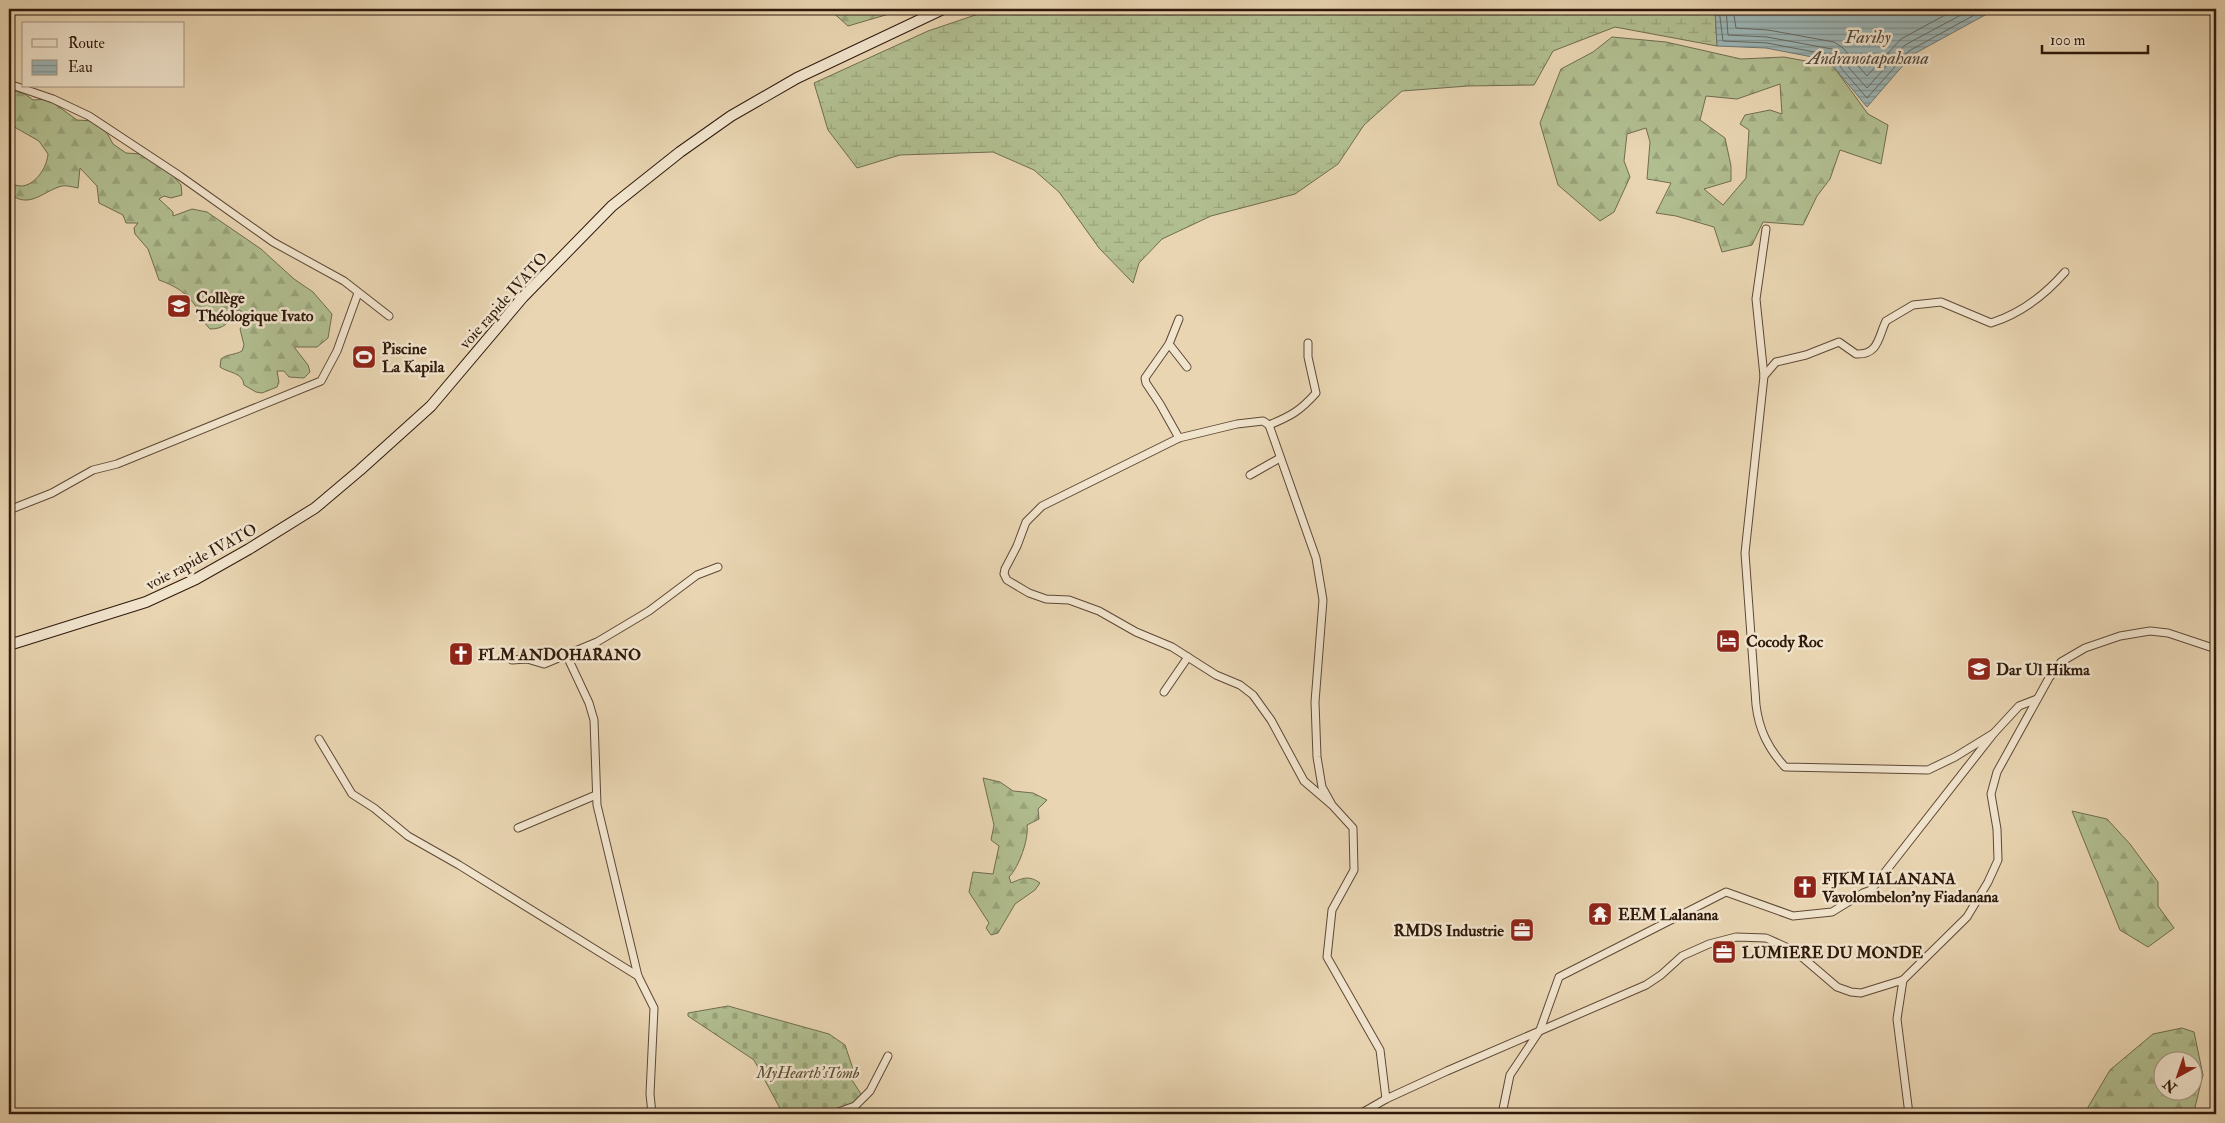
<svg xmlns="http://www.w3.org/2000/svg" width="2225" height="1123" viewBox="0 0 2225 1123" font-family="'IM FELL Double Pica',serif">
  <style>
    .forest { fill: url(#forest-firs); stroke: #706c4e; fill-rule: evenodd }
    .wetland { fill: url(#wetland-marsh); stroke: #706c4e }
    .cemetery { fill: url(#cemetery-stones); stroke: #706c4e }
    .water { fill: url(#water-rules); stroke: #707772 }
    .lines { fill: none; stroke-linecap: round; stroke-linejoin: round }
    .shore { stroke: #666861; stroke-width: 1 }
    .minor-casing { stroke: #5e4835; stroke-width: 9 }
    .secondary-casing { stroke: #2f190b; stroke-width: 12 }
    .minor { stroke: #f1e4cd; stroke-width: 7 }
    .secondary { stroke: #f1e4cd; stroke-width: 10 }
    .labels { text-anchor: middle; stroke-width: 5; stroke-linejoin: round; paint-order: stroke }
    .poi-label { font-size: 16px; font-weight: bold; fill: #2f190b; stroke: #f1e4cd; text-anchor: start }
    .street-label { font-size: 16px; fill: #2f190b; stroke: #f1e4cd }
    .park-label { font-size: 16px; font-style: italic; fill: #564b33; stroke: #f1e4cd }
    .water-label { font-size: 18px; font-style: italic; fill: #50483f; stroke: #f1e4cd }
  </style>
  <defs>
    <pattern id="forest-firs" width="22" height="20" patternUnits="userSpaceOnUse" patternTransform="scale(1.25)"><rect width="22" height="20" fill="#b1be90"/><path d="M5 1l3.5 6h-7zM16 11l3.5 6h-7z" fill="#99a37b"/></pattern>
    <pattern id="wetland-marsh" width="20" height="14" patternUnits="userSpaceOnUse" patternTransform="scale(1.25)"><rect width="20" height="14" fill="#b1be90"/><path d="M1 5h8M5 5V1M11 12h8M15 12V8" fill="none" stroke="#99a37b"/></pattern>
    <pattern id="cemetery-stones" width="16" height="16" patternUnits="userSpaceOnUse" patternTransform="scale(1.25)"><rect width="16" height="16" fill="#b1be90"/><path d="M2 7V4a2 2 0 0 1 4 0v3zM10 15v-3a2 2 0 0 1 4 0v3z" fill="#99a37b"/></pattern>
    <pattern id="water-rules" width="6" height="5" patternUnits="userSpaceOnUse" patternTransform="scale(1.25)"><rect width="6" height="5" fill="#9cb6b7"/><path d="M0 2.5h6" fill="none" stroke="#809393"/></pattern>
  </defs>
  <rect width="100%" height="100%" fill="#e9d5b2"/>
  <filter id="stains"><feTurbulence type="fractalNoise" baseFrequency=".004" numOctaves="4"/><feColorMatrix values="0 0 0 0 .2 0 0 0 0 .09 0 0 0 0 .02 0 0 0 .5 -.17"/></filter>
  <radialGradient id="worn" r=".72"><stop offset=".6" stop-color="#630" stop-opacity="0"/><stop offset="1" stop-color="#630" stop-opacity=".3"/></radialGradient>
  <g class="forest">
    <path d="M829 9H906L848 26Z"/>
    <path d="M1612 37 1666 42 1741 59 1784 57 1833 66 1868 114 1888 125 1881 164 1840 150 1830 179 1817 196 1803 225 1763 222 1752 245 1722 252 1714 227 1676 216 1656 213 1671 183 1647 179 1650 142 1646 128 1627 134 1624 161 1630 177 1614 212 1600 221 1558 185 1540 123 1561 69 1593 52ZM1780 84 1782 114 1770 110 1745 115 1740 124 1749 130 1746 178 1723 205 1704 189 1731 181V166L1725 138 1700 120 1706 96 1737 99Z"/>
    <path d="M9 89 25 94 33 100 48 99 77 120 93 121 107 133 113 144 126 153 140 154 167 169 181 185 182 195 171 198 164 196 159 199 173 212V216L192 209 207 212 261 249 294 279 313 292 332 314 328 338 317 347H294L308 365 310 372 304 378 289 377 284 371H277L279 382 277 387 262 393 256 392 244 385C243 372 228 373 220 367L221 359C227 354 235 355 242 351L244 345 240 329C246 321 245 318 240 310L235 311C229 323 224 329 210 329 201 320 203 317 197 308 187 293 176 286 159 280L148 249 135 234 134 228 138 223H126L123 215 99 203 97 186 80 168 78 188C73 187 66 185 62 186 45 190 31 208 13 196L9 197V181C27 197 47 171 48 154L39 141 9 124Z"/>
    <path d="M983 778 1000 782 1013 791 1033 793 1047 800 1038 809 1039 819 1027 825C1029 839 1019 867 1009 877L1011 883C1023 878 1029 875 1040 883L1035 890 1015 904 998 933 991 935 986 928 989 923 969 892 973 872 993 874 999 846 991 840 994 825Z"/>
    <path d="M2072 811 2107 819 2130 844 2158 882V906L2174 928 2148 947 2120 930Z"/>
    <path d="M2182 1028 2194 1032 2203 1075 2195 1107 2199 1114H2084L2110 1070 2153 1034ZM2192 1060V1090H2162V1060Z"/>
  </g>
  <path class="wetland" d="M993 9H1715L1717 46 1615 27 1553 51 1534 85 1468 86 1402 91 1364 125 1338 164 1295 194 1211 216 1162 239 1139 263 1133 283 1099 248 1059 192 1034 170 993 152 900 155 857 168 828 130 814 83 928 31Z"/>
  <path class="cemetery" d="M728 1006 829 1034 845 1045 855 1075 852 1080 861 1094C843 1118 809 1114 783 1114L754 1060 688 1016V1013Z"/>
  <path class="water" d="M1715 9H1996L1912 55 1867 107 1828 60 1766 48 1717 46Z"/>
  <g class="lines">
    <g class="shore">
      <path d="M1719 9 1723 41 1767 43 1830 55 1867 98 1909 51 1985 9"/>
      <path d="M1726 9 1728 35 1767 37 1832 49 1867 88 1905 45 1972 9"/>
      <path d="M1733 9 1736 28 1768 30 1834 42 1843 48 1867 76 1901 39 1956 9"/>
    </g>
    <defs>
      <g id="minor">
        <path d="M9 84 53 99 89 116 180 176 273 242 344 281 389 316"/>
        <path d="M1766 229 1756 299 1764 376 1745 553 1756 705C1759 730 1768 748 1785 767L1928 770 1955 757 1994 733"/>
        <path d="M1169 344 1187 367"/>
        <path d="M1764 376 1776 362 1806 355 1839 342 1856 354C1879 355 1878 337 1886 321L1913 305 1941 302 1991 323C2019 314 2045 295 2065 272"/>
        <path d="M1269 425C1291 416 1300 411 1316 393L1308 357V343"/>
        <path d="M1179 438 1160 404 1146 383 1145 378 1169 344 1179 319"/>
        <path d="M1250 475 1280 458"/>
        <path d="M9 510 52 493 93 470 117 464 321 381 337 351 358 293"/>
        <path d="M566 654 589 703 594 720 597 805 638 976 654 1008 650 1094 652 1114"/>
        <path d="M512 660 527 659 544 664 597 642 649 611 697 575 718 567"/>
        <path d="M1164 692 1188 657"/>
        <path d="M319 739 352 794 374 808 408 836 459 865 638 976"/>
        <path d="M1332 805 1304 781 1271 720 1253 695 1240 685 1216 675 1172 647 1136 632 1099 611 1069 600 1046 599 1029 593 1007 580 1004 574 1005 569 1017 546 1026 522 1042 506 1179 438 1237 424 1263 421 1269 425 1316 558 1323 600 1315 702 1317 757 1322 787 1332 805 1353 828 1354 870 1332 910 1327 957 1380 1050 1386 1099"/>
        <path d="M518 828 596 795"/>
        <path d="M1903 980 1897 1019 1909 1114"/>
        <path d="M833 1114 855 1106 870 1091 888 1056"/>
        <path d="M1360 1114 1386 1099 1447 1071 1646 985 1661 975 1682 956 1709 944 1736 937 1766 938 1795 951 1837 987 1851 992 1861 993 1903 980 1967 917 1988 882 1998 860 1997 829 1991 794 1997 772 2049 678 2061 662 2085 648 2120 636 2150 631 2168 633 2216 649"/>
        <path d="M1502 1114 1510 1075 1540 1030 1559 977 1726 892 1793 916 1832 912 1863 893 1871 890 1994 733 2019 706 2037 699"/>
      </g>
      <path id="secondary" d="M9 645 146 602 196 579 249 549 315 508 360 470 431 406 523 297 612 206 680 152 731 116 797 78 943 9"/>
    </defs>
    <use href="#minor" class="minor-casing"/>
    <use href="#secondary" class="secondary-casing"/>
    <use href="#minor" class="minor"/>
    <use href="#secondary" class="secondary"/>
  </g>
  <defs>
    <symbol id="school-square" viewBox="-11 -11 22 22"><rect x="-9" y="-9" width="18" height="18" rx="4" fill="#8f2418" stroke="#f1e4cd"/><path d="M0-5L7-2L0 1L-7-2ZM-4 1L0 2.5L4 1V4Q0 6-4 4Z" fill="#fff"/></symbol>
    <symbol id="stadium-square" viewBox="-11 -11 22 22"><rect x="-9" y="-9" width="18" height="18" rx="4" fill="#8f2418" stroke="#f1e4cd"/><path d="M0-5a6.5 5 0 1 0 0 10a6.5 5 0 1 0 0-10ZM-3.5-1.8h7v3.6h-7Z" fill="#fff"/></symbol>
    <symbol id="hotel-square" viewBox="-11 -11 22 22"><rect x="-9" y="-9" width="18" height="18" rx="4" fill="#8f2418" stroke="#f1e4cd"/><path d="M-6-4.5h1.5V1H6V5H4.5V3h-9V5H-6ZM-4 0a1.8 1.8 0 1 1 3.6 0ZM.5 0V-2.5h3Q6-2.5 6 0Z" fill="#fff"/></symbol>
    <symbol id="church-square" viewBox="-11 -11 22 22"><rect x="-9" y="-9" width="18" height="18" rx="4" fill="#8f2418" stroke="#f1e4cd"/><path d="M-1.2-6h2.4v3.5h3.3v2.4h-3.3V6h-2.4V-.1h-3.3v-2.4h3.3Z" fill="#fff"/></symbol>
    <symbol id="university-square" viewBox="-11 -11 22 22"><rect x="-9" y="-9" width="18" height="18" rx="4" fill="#8f2418" stroke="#f1e4cd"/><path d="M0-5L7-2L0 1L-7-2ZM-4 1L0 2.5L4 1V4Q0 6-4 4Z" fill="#fff"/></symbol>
    <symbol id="temple-square" viewBox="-11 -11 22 22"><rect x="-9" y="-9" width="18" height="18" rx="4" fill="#8f2418" stroke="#f1e4cd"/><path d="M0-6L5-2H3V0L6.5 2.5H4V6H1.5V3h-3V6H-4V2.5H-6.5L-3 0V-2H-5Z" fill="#fff"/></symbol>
    <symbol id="office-square" viewBox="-11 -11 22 22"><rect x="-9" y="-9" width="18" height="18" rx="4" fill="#8f2418" stroke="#f1e4cd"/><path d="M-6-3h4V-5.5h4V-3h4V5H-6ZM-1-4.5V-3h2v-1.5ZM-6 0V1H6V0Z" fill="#fff"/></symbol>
  </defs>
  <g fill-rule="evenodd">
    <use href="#school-square" x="165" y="292" width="28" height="28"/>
    <use href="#stadium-square" x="350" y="343" width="28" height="28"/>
    <use href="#hotel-square" x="1714" y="627" width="28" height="28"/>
    <use href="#church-square" x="447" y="640" width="28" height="28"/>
    <use href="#university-square" x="1965" y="655" width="28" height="28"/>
    <use href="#church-square" x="1791" y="873" width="28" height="28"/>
    <use href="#temple-square" x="1586" y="900" width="28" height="28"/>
    <use href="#office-square" x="1508" y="916" width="28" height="28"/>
    <use href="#office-square" x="1710" y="938" width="28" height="28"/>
  </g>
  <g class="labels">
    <g class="poi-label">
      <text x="196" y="303">Collège<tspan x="196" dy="18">Théologique Ivato</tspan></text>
      <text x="382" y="354">Piscine<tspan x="382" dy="18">La Kapila</tspan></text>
      <text x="1746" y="647">Cocody Roc</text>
      <text x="478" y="660">FLM ANDOHARANO</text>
      <text x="1996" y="675">Dar Ul Hikma</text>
      <text x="1822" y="884">FJKM IALANANA<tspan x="1822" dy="18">Vavolombelon'ny Fiadanana</tspan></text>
      <text x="1618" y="920">EEM Lalanana</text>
      <text x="1504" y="936" text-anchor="end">RMDS Industrie</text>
      <text x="1742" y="958">LUMIERE DU MONDE</text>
    </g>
    <g class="street-label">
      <text transform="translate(503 300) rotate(-48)" y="6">voie rapide IVATO</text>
      <text transform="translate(201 556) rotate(-28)" y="6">voie rapide IVATO</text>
    </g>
    <g class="park-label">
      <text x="808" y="1078">MyHearth'sTomb</text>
    </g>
    <g class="water-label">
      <text x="1868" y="43">Farihy<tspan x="1868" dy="21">Andranotapahana</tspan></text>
    </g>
  </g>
  <rect width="2225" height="1123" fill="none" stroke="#e9d5b2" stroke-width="30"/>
  <rect x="10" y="10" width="2205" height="1103" fill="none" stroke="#2f190b" stroke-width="2.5"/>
  <rect x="15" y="15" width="2195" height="1093" fill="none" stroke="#2f190b"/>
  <rect x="22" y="22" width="162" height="65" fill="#f1e4cd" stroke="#a3937f"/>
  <rect x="32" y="39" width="25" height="8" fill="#f1e4cd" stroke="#a3937f"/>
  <text x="68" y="48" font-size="15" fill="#2f190b">Route</text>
  <rect x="32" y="60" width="25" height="15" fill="url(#water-rules)" stroke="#a3937f"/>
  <text x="68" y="72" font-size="15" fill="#2f190b">Eau</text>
  <g transform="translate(2178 1076) rotate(220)"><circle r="24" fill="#f1e4cd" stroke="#a3937f"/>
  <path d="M0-4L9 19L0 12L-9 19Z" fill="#8f2418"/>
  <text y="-8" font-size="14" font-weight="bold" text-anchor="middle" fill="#2f190b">N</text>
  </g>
  <path d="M2042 45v8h106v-8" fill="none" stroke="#2f190b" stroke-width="2.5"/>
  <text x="2050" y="45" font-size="15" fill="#2f190b" stroke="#f1e4cd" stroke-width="4" paint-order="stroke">100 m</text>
  <rect width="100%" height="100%" filter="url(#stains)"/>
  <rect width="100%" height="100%" fill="url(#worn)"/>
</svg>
